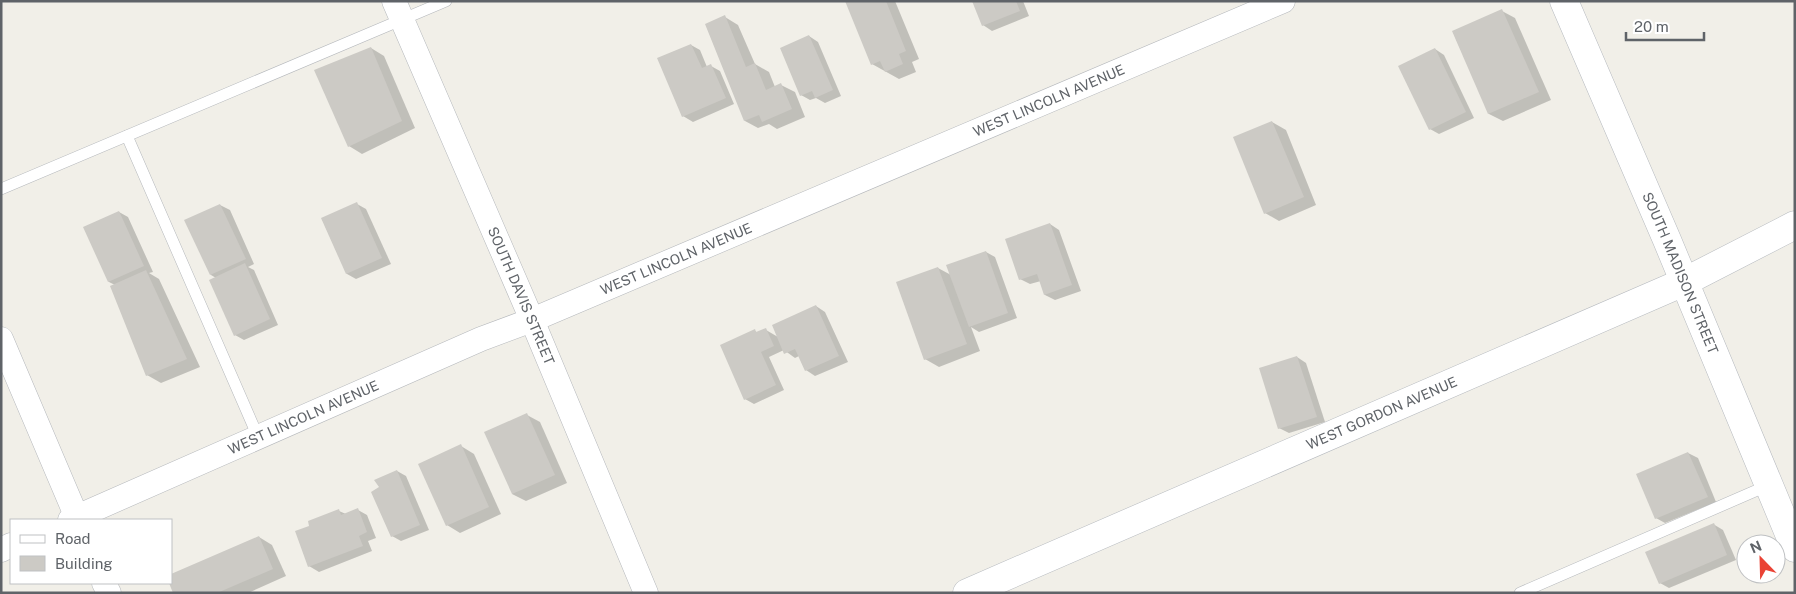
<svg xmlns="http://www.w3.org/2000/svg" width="1796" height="594" viewBox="0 0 1796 594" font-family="'Public Sans',sans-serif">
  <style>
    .shadow { fill: #0003 }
    .building { fill: #cccac5 }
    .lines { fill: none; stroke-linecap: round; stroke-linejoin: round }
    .lane-casing { stroke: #b5b8bc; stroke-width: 12 }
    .street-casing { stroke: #b5b8bc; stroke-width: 25 }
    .secondary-casing { stroke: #b6babf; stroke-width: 29 }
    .lane { stroke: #fff; stroke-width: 11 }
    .street { stroke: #fff; stroke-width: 24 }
    .secondary { stroke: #fff; stroke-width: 28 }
    .labels { text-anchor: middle; stroke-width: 5; stroke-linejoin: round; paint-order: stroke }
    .street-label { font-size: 14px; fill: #5f6368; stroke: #fff }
  </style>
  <rect width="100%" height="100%" fill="#f1efe8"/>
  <g class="shadow">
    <path d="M846 1H895L919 59 912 62 916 72 899 79 872 64Z"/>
    <path d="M973 1H1023L1029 16 992 31 983 25Z"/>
    <path d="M1502 11 1515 18 1551 100 1503 121 1489 114 1453 32Z"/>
    <path d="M725 17 738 25 755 64 769 72 775 87 781 85 795 92 805 117 777 129 769 124 758 128 745 121 706 25Z"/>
    <path d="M809 36 818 42 841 96 825 103 816 98 810 100 801 95Z"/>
    <path d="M691 45 700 50 707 67 711 66 720 71 734 104 693 122 683 116Z"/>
    <path d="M371 48 384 56 415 128 362 154 349 146Z"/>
    <path d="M1435 49 1444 55 1474 118 1439 134 1430 129Z"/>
    <path d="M1272 122 1286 130 1316 205 1279 221 1265 213Z"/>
    <path d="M357 204 366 209 391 264 356 279 347 274 322 219Z"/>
    <path d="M220 205 230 210 254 264 248 267 254 270 278 325 244 340 235 335 216 278 211 275Z"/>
    <path d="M119 212 128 217 153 272 149 273 159 279 200 367 161 383 147 375 115 285 109 282 85 227Z"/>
    <path d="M1050 224 1059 230 1081 291 1055 300 1045 295 1041 281 1030 284 1020 279Z"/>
    <path d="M986 252 995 257 1017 318 979 332 971 327 980 351 939 367 925 359 897 283 938 268 951 275Z"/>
    <path d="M816 306 825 312 848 362 815 376 806 370 799 356 795 358 784 350 769 357 784 390 754 404 745 399 755 331 758 333 766 330 778 337Z"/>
    <path d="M1297 357 1306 363 1325 422 1289 433 1279 428Z"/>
    <path d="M527 415 540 422 567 483 526 501 512 494Z"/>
    <path d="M461 446 474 454 501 514 460 533 447 525Z"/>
    <path d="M1688 453 1698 458 1716 502 1665 523 1656 518Z"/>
    <path d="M397 471 406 476 429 530 401 541 392 536 381 488Z"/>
    <path d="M358 510 367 515 376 538 368 541 372 551 319 572 309 566 311 526 339 511 346 514Z"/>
    <path d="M1713 524 1723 530 1736 560 1669 588 1660 583Z"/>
    <path d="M259 537 272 545 286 576 248 593H174L170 583Z"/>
  </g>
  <g class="building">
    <path d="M845 1H886L906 51 899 54 903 64 885 72 880 61 871 65Z"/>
    <path d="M972 1H1016L1020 11 982 26Z"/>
    <path d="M1502 9 1539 92 1488 114 1452 31Z"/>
    <path d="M725 15 746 67 755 63 766 90 781 83 792 109 762 122 759 115 744 121 705 24Z"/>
    <path d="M809 35 833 90 815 98 812 91 800 96 780 48Z"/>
    <path d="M691 44 702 68 711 64 726 98 682 117 657 58Z"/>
    <path d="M371 47 402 121 348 147 314 70Z"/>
    <path d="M1435 48 1466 112 1429 130 1398 66Z"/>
    <path d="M1272 121 1304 197 1264 214 1233 137Z"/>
    <path d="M357 202 382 258 346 274 321 218Z"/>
    <path d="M220 204 246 259 210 275 184 220Z"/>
    <path d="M119 211 144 266 108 282 83 227Z"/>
    <path d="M1050 223 1072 285 1044 295 1037 274 1019 280 1005 239Z"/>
    <path d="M986 251 1008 313 969 327 946 265Z"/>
    <path d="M245 263 270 319 234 336 209 280Z"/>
    <path d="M938 267 967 344 924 360 896 282Z"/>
    <path d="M146 270 187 359 146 376 110 286Z"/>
    <path d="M816 305 839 356 805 371 795 349 784 354 772 325Z"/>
    <path d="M766 328 774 346 761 352 776 385 744 400 720 345 755 329 756 332Z"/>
    <path d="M1297 356 1317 417 1278 429 1259 368Z"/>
    <path d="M527 413 555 475 512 494 484 432Z"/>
    <path d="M461 444 489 507 446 526 418 464Z"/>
    <path d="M1688 452 1708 497 1655 519 1636 474Z"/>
    <path d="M397 470 420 525 391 537 371 492 379 487 374 480Z"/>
    <path d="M358 508 367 532 359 536 363 546 308 567 295 531 309 526 308 521 339 509 341 515Z"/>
    <path d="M1714 523 1727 555 1659 584 1645 552Z"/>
    <path d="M259 536 273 569 217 593H173L169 583H171V574Z"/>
  </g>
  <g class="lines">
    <defs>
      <g id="lane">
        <path d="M127 136 259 439"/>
        <path d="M1 189 446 1"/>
        <path d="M1520 593 1769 485"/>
      </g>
      <g id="street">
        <path id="s1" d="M394 1 532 320 646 593"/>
        <path d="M1 339 78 520"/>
        <path id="s2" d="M70 520 481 339 532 320 1283 1"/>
        <path d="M1 550 11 545"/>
        <path d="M104 583 109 593"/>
      </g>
      <g id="secondary">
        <path id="s3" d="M1564 1 1667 240 1795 548"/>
        <path id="s4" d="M967 593 1684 282 1795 225"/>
      </g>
    </defs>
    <use href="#lane" class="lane-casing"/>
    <use href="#street" class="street-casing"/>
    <use href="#secondary" class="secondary-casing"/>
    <use href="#lane" class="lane"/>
    <use href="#street" class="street"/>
    <use href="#secondary" class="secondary"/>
  </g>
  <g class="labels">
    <g class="street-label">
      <text dy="5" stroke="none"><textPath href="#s2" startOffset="1065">WEST LINCOLN AVENUE</textPath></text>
      <text dy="5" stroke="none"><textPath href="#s2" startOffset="660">WEST LINCOLN AVENUE</textPath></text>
      <text dy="5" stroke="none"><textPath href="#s3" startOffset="296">SOUTH MADISON STREET</textPath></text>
      <text dy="5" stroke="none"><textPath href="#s1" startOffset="321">SOUTH DAVIS STREET</textPath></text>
      <text dy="5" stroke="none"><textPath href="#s4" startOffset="452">WEST GORDON AVENUE</textPath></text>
      <text dy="5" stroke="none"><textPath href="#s2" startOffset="255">WEST LINCOLN AVENUE</textPath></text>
    </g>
  </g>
  <rect width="1796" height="594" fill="none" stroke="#5f6368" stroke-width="5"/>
  <rect x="10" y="519" width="162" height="65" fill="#ffffff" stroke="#bfc1c3"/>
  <rect x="20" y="535" width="25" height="8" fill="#ffffff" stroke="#bfc1c3"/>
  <text x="55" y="544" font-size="15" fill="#5f6368">Road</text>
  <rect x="20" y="556" width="25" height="15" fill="#cccac5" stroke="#bfc1c3"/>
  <text x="55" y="569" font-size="15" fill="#5f6368">Building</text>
  <g transform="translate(1761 559) rotate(337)"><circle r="24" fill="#ffffff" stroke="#bfc1c3"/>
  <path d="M0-4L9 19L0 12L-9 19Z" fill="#ea4335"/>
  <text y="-8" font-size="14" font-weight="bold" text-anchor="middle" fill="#5f6368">N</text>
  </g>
  <path d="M1626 32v8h78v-8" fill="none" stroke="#5f6368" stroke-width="2.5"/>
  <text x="1634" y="32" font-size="15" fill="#5f6368" stroke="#ffffff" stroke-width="4" paint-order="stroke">20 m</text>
</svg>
